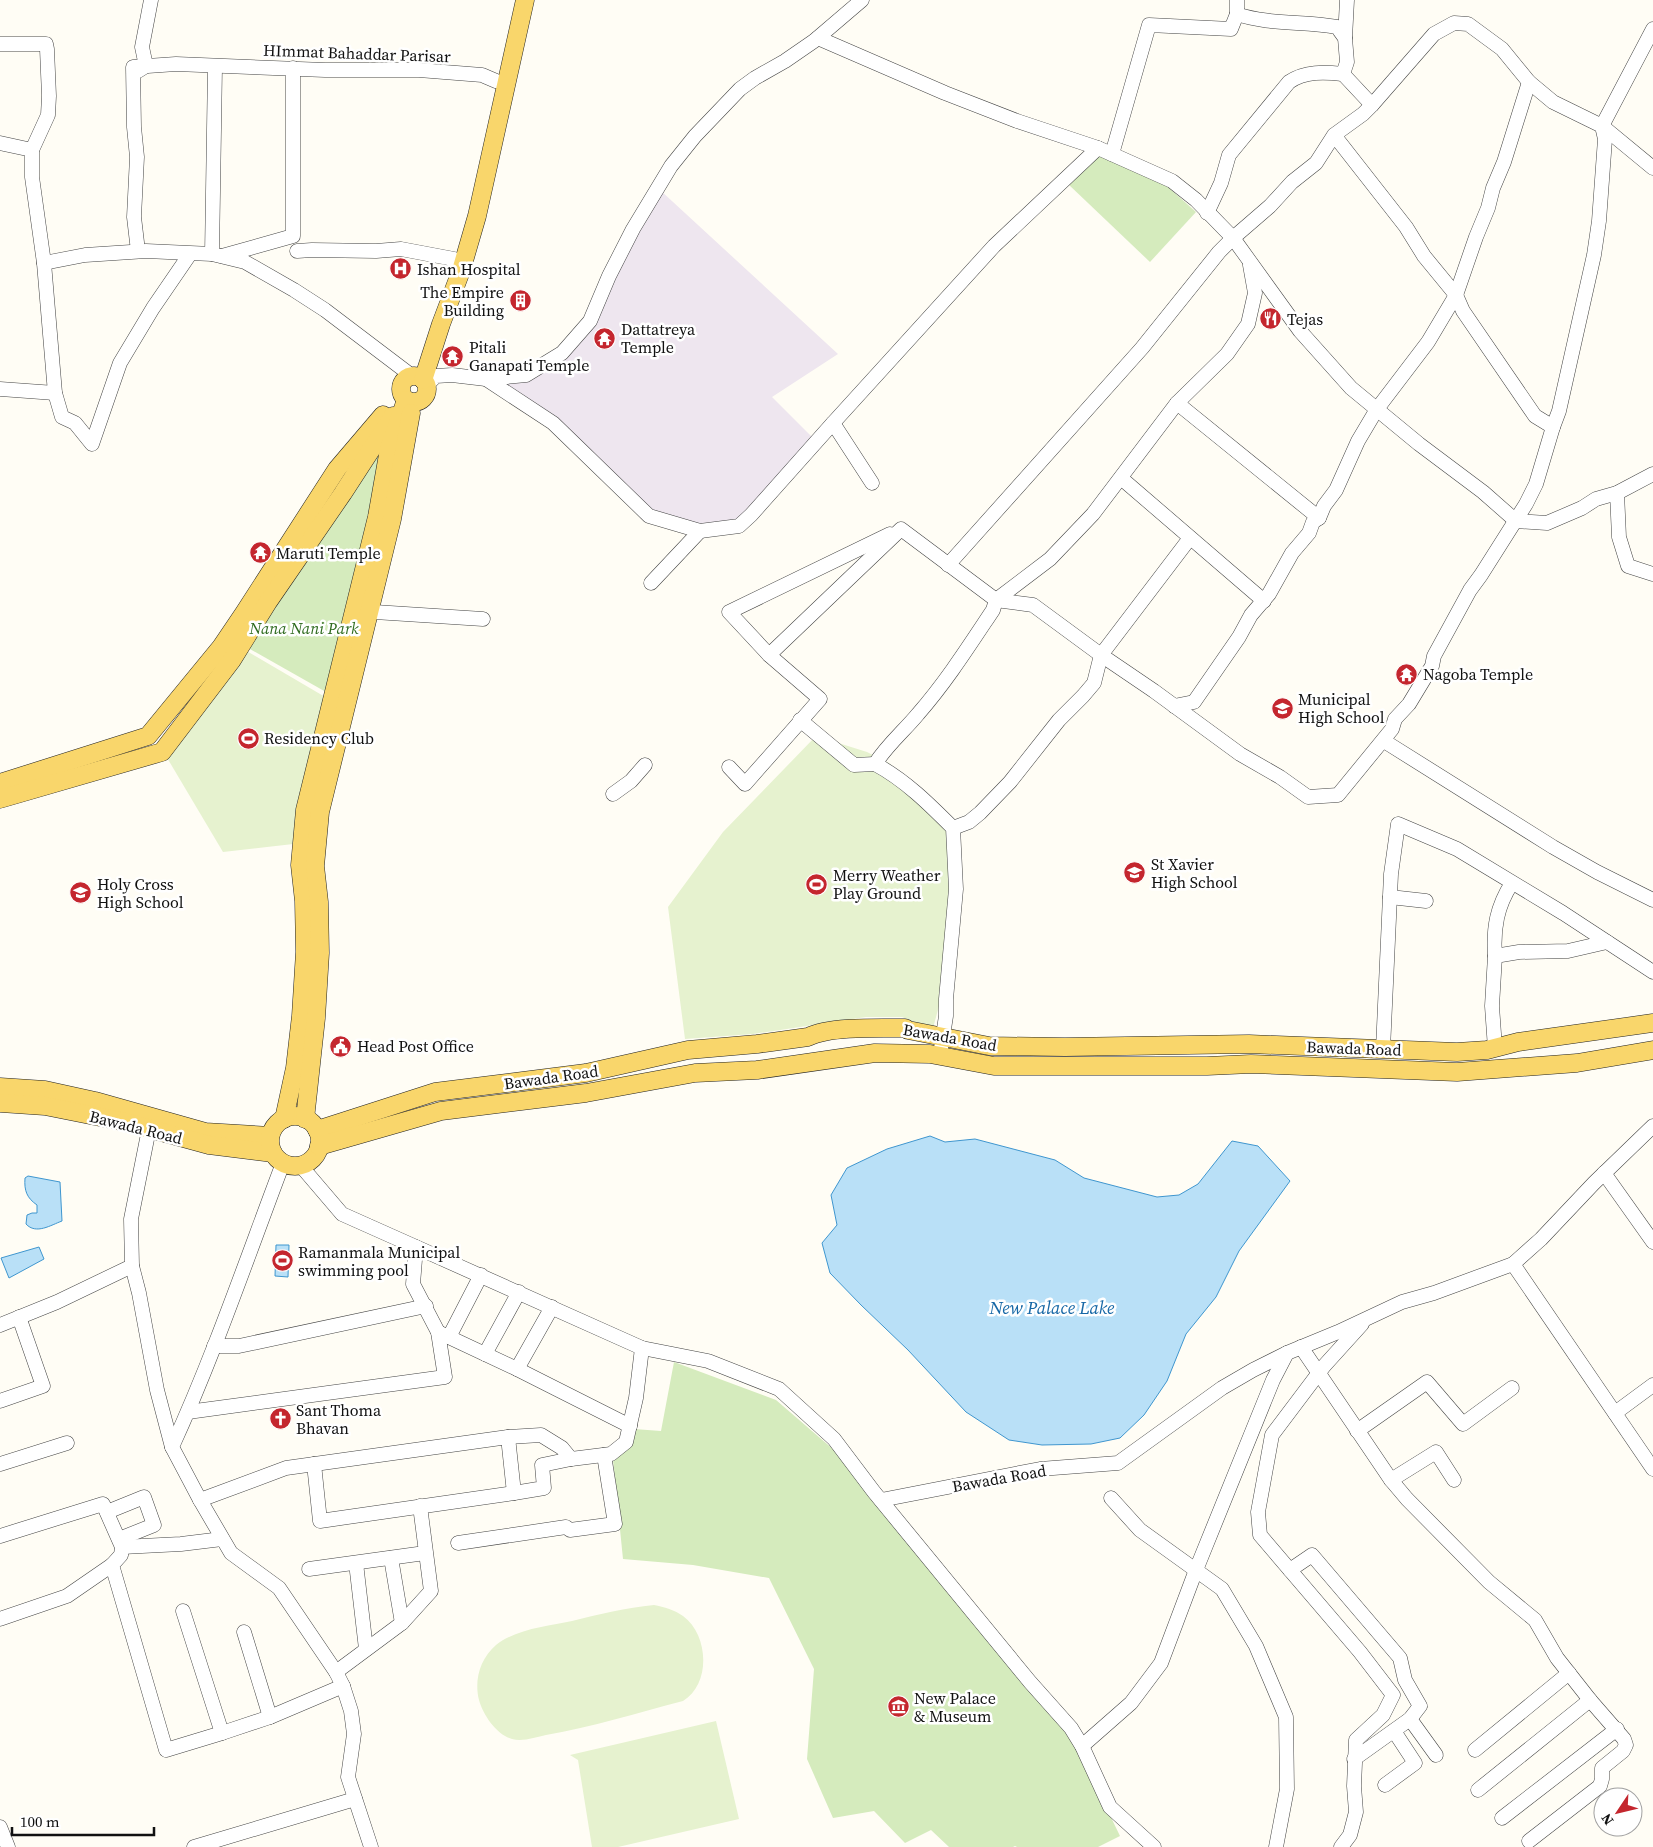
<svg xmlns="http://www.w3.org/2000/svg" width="1653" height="1847" viewBox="0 0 1653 1847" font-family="'Source Serif 4',serif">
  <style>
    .industrial { fill: #eee6ef }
    .green { fill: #d5ebbd }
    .pitch { fill: #e6f2cf }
    .water { fill: #b9e0f7; stroke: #3f96cf }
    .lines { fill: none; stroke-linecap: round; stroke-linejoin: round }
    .minor-casing { stroke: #444; stroke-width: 15 }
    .major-casing { stroke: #222; stroke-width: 19 }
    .minor { stroke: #fff; stroke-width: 14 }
    .major { stroke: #f9d66b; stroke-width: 18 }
    .labels { text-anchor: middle; stroke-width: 5; stroke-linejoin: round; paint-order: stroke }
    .street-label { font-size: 16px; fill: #111; stroke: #fff }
    .poi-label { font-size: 16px; fill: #111; stroke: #fff; text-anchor: start }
    .park-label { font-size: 16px; font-style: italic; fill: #2f6b1f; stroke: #fff }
    .water-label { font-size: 18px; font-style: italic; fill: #1768a6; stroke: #fff }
  </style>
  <rect width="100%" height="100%" fill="#fffdf5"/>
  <path class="industrial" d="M660 190 838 354 772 397 822 447 748 522 738 530 650 520 560 432 487 384 564 357 611 281Z"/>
  <g class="green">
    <path d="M1095 151 1168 187 1196 212 1150 262 1067 183Z"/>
    <path d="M404 399 333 696 241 644Z"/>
    <path d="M674 1362 776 1400 834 1450 1072 1737 1120 1836 1098 1847H1017L1015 1846 1013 1847H949L931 1830 905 1843 874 1811 833 1818 807 1759 814 1669 769 1578 693 1565 623 1559 613 1460 634 1429 661 1431Z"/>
  </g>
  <g class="pitch">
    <path d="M240 647 332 701 302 843 223 852 163 751Z"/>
    <path d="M816 736 867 752 889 763 949 818C951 874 950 932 943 988 941 1002 936 1015 933 1029L902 1017H866L753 1034 685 1039 668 907 723 832Z"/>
    <path d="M654 1605C664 1607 675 1610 683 1616 709 1635 711 1684 683 1701 637 1713 592 1727 546 1735 536 1737 523 1742 512 1739 497 1735 483 1715 479 1700 474 1680 480 1659 496 1645 516 1629 548 1626 572 1621 599 1614 626 1608 654 1605Z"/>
    <path d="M716 1721 739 1819 618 1847H592L578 1760 570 1755Z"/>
  </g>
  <g class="water">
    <path d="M930 1136 945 1142 975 1139 1055 1160 1084 1178 1157 1197 1179 1195 1198 1184 1232 1141 1258 1146 1290 1181 1239 1251 1216 1297 1186 1334 1167 1381 1144 1415 1120 1438 1091 1444 1042 1445 1009 1440 966 1412 908 1350 861 1305 830 1273 822 1243 837 1225 831 1195 847 1168 887 1149Z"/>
    <path d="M28 1176 60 1182 62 1221C51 1225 36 1235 26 1224L27 1215 32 1213H37V1205C27 1198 24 1191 25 1178Z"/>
    <path d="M276 1245H289L288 1277 275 1276Z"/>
    <path d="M39 1247 44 1259 9 1278 1 1258Z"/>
  </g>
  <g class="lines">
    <defs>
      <g id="minor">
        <path d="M1237 0V14C1269 25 1304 21 1337 27L1345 38 1347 62 1343 74 1372 105"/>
        <path d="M1653 29 1602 126 1653 168"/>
        <path d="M818 38 945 93 1017 121 1098 148 1172 181 1196 200 1233 238 1300 331 1351 388 1419 444 1483 492 1516 521 1547 523 1582 508 1596 499 1617 493 1653 474"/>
        <path d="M1345 38 1347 0"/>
        <path d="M0 44H46L47 49 49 96 48 115 32 150V177L44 263 55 393 62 417 75 423 92 444 120 363 153 308 190 254"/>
        <path d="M138 71 146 66 142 47 151 0"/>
        <path d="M0 143 32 150"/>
        <path d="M1112 154 1149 25 1231 29 1237 14"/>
        <path d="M1207 213 1221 183 1229 155 1289 82C1305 71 1324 72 1343 74"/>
        <path d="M138 251 134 217 137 157 134 127 133 67 176 64 325 70H419L482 75 496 81"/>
        <path d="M297 251 312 250 376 251 401 249 454 259"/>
        <path d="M212 254 215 67"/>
        <path d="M222 256 293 236V68"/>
        <path d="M44 263 85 255 146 251 212 254 245 262 294 290 325 310 412 376"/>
        <path d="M486 379 553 423 649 516 700 531 739 526 751 515 833 423 872 483"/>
        <path d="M426 386 436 376 452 375 486 379 526 375 562 353 590 321 609 276 633 229 671 166 695 136 740 89 755 78 785 61 814 41 862 0"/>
        <path d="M0 389 55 393"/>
        <path d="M1177 403 1319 518"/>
        <path d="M833 423 994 246 1098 148"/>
        <path d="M1121 478 1264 601"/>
        <path d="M1617 493 1619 537 1628 566 1653 574"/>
        <path d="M948 565 1142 348 1219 252 1233 238 1270 206 1292 182 1316 163 1334 135 1363 114 1372 105 1434 34 1454 23 1468 24 1502 49 1529 82 1553 102 1602 126 1605 139 1599 221 1594 255 1559 411 1553 427 1535 416 1463 311 1456 295 1424 256 1406 227 1334 135"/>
        <path d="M651 583 700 531"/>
        <path d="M359 611 483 619"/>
        <path d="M769 655 901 529 996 600 1033 605 1101 655 1154 691 1240 754 1280 777 1308 797 1338 795 1392 729 1395 719 1409 704 1432 666 1434 656 1470 590 1481 575 1526 504 1536 484 1553 427"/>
        <path d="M1174 706 1194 702 1239 637 1251 615 1269 594 1292 553 1309 533 1313 522 1319 518 1324 506 1336 490 1358 441 1377 409 1428 342 1456 295 1476 237 1488 208 1493 188 1504 162 1529 82"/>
        <path d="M800 720 854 765 875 764"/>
        <path d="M1384 741 1553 847 1597 872 1653 900"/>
        <path d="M729 767 745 784 820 699 769 655 729 612 890 534"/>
        <path d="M613 794 631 781 645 765"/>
        <path d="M953 828 969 822 980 813 1010 782 1059 720 1083 696 1094 683 1101 655 1190 538"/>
        <path d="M1512 883C1497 906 1493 928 1495 956L1519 952 1568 951 1607 942"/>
        <path d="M1390 897 1426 901"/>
        <path d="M1495 1048 1492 1006 1495 956"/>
        <path d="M1383 1049 1391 874 1398 824 1457 849 1563 913 1653 972"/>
        <path d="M940 1055 946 1016V999L956 889 953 828C929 804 905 780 875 764 887 745 904 731 918 714 946 682 969 646 993 610L996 600 1050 559 1093 514 1177 403 1227 354 1248 324 1255 293 1250 265"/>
        <path d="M149 1129 131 1219 132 1266 139 1293 157 1390 172 1447"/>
        <path d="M283 1163C247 1258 214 1355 172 1447L200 1500 231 1553 279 1588 336 1672 343 1686 351 1711 354 1734 348 1777 371 1847"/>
        <path d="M1604 1173 1653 1242"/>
        <path d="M1513 1264 1653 1469"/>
        <path d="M0 1325 57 1302 132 1266"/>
        <path d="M438 1332 517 1369 630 1426"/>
        <path d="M449 1337 481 1275"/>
        <path d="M214 1346H239L426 1306"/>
        <path d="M1301 1347 1391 1480 1407 1499 1489 1582 1535 1620 1557 1658 1590 1700 1624 1739 1626 1745 1623 1751 1602 1768V1779L1600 1786 1529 1841"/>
        <path d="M642 1348 708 1361 779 1389 834 1439 874 1492 1030 1682 1071 1728 1082 1746 1110 1807 1154 1847"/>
        <path d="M485 1354 519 1292"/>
        <path d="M517 1369 552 1307"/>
        <path d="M0 1401 43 1386 19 1317"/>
        <path d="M188 1412 445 1377 438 1332 413 1284 416 1247 342 1214 301 1166"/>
        <path d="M1615 1413 1653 1385"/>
        <path d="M1357 1431 1427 1382 1463 1424 1512 1388"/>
        <path d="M508 1437 541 1435 562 1448 571 1459"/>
        <path d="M0 1464 67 1443"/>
        <path d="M314 1464 320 1521 514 1493"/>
        <path d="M1391 1480 1436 1452 1454 1480"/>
        <path d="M1111 1498 1140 1530 1222 1589 1256 1646 1286 1717 1287 1789 1276 1847"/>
        <path d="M200 1500 286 1468 508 1437 514 1493 544 1488 542 1465 571 1459 611 1454 626 1442 636 1398 642 1348 416 1247"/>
        <path d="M881 1500 1040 1469 1118 1463 1222 1388 1253 1370 1287 1353 1338 1332 1402 1302 1434 1293 1513 1264 1541 1239 1594 1183 1653 1126"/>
        <path d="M107 1512 144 1497 154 1525 119 1539"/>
        <path d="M0 1536 103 1504 122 1547 121 1555 112 1565 166 1750 222 1733 183 1611"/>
        <path d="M458 1543 566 1527 570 1530 615 1524 604 1455"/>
        <path d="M122 1547 181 1544 222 1539"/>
        <path d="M391 1558 402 1623"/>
        <path d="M356 1563 366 1649"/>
        <path d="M309 1569 425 1553"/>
        <path d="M1290 1570 1312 1555 1400 1658 1405 1680 1420 1706 1410 1719 1354 1759"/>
        <path d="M0 1619 67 1596 112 1565"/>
        <path d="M244 1632 270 1717"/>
        <path d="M336 1672 402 1623 431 1591 420 1506"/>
        <path d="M1410 1719 1436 1755"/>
        <path d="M222 1733 270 1717 343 1686"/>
        <path d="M1082 1746 1131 1703 1161 1663 1196 1570 1273 1380 1287 1353"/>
        <path d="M1475 1750 1569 1673"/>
        <path d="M1385 1785 1415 1763 1394 1731"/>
        <path d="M1478 1790 1590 1700"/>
        <path d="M1502 1818 1617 1729"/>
        <path d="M0 1827 8 1847"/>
        <path d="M194 1847 355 1799"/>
        <path d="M1341 1847 1350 1835 1356 1812 1354 1786 1356 1740 1383 1715 1393 1695 1360 1652 1260 1535 1258 1512 1272 1435 1324 1366 1362 1324"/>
      </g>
      <g id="major">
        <circle cx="414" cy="389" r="13"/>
        <path d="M423 380 441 324 461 271 477 216 525 0"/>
        <path d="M0 783 148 736 221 647 244 613 337 469 383 415"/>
        <path d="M0 799 162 752 232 660 268 602 343 493 393 416"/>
        <path d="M0 1087 45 1090 95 1101 205 1132 270 1136"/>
        <path d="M0 1103 45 1106 125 1122 209 1145 273 1153"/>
        <circle cx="295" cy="1141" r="25"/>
        <path d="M284 1119 295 1068 301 1016 305 952 304 901 300 865 305 810 377 517 389 449 406 400"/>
        <path d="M305 1119 316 1018 320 953 319 902 315 866 320 812 392 519 411 413"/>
        <path d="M317 1130 435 1092 586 1073 688 1050 757 1044 808 1037C830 1026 880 1028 905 1028L908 1030 989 1046 1065 1047 1249 1044 1457 1052 1487 1050 1518 1042 1653 1023"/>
        <path d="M319 1146 441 1111 586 1093 695 1073 757 1070 875 1053 930 1054 994 1066H1207L1251 1064 1457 1072 1577 1063 1653 1050"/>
      </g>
    </defs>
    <use href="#minor" class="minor-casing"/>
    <use href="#major" class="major-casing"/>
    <use href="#minor" class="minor"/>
    <use href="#major" class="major"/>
  </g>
  <defs>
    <symbol id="hospital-disc" viewBox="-11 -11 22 22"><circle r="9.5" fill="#c4262e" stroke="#fff"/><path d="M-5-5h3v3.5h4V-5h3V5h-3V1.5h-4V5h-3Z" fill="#fff"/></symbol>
    <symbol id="building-disc" viewBox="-11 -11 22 22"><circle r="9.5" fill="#c4262e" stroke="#fff"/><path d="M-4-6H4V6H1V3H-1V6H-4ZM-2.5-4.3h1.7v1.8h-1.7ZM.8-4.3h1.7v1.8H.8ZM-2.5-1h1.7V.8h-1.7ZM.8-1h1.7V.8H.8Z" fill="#fff"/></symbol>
    <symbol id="restaurant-disc" viewBox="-11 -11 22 22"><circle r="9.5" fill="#c4262e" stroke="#fff"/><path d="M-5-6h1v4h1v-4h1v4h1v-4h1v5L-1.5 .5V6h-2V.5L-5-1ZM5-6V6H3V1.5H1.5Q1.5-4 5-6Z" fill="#fff"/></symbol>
    <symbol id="temple-disc" viewBox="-11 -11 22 22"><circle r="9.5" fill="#c4262e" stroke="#fff"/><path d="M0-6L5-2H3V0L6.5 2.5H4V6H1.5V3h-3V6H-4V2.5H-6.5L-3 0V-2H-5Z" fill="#fff"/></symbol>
    <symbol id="school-disc" viewBox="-11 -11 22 22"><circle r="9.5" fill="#c4262e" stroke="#fff"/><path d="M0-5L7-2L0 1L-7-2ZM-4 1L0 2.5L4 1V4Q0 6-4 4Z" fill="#fff"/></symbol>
    <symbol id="stadium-disc" viewBox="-11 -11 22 22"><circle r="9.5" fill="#c4262e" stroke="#fff"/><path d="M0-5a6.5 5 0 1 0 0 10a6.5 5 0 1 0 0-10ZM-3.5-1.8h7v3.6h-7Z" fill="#fff"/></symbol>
    <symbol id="civic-disc" viewBox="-11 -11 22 22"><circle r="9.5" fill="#c4262e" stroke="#fff"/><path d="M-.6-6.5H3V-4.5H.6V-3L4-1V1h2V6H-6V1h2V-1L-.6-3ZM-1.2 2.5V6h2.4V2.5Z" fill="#fff"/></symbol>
    <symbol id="church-disc" viewBox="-11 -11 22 22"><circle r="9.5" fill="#c4262e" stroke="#fff"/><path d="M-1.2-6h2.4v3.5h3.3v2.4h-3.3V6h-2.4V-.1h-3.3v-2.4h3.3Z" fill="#fff"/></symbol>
    <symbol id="museum-disc" viewBox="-11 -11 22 22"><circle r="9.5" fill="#c4262e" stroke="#fff"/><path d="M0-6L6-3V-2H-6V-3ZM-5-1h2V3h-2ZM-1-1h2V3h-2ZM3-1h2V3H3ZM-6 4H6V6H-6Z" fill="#fff"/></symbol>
  </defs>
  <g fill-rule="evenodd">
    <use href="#hospital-disc" x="388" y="256" width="25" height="25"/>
    <use href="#building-disc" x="508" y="288" width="25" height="25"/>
    <use href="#restaurant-disc" x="1258" y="306" width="25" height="25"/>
    <use href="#temple-disc" x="592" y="326" width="25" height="25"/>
    <use href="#temple-disc" x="440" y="344" width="25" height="25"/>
    <use href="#temple-disc" x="248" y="540" width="25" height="25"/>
    <use href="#temple-disc" x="1394" y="662" width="25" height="25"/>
    <use href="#school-disc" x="1270" y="696" width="25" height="25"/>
    <use href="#stadium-disc" x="236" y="726" width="25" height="25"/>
    <use href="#school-disc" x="1122" y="860" width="25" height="25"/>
    <use href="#stadium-disc" x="804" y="872" width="25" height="25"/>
    <use href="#school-disc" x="68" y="880" width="25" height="25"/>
    <use href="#civic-disc" x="328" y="1034" width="25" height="25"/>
    <use href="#stadium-disc" x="270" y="1248" width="25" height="25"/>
    <use href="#church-disc" x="268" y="1406" width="25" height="25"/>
    <use href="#museum-disc" x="886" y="1694" width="25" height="25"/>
  </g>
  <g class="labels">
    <g class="street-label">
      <text transform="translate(357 53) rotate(2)" y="6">HImmat Bahaddar Parisar</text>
      <text transform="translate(950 1037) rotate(10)" y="6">Bawada Road</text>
      <text transform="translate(1354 1048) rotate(2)" y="6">Bawada Road</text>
      <text transform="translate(551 1077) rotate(-8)" y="6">Bawada Road</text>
      <text transform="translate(136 1127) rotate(14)" y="6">Bawada Road</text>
      <text transform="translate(999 1478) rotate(-10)" y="6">Bawada Road</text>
    </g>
    <g class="poi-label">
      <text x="417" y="275">Ishan Hospital</text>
      <text x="504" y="298" text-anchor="end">The Empire<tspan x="504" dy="18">Building</tspan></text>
      <text x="1287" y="325">Tejas</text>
      <text x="621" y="335">Dattatreya<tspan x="621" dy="18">Temple</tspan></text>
      <text x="469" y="353">Pitali<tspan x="469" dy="18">Ganapati Temple</tspan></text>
      <text x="276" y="559">Maruti Temple</text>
      <text x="1423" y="680">Nagoba Temple</text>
      <text x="1298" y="705">Municipal<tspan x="1298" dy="18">High School</tspan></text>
      <text x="264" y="744">Residency Club</text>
      <text x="1151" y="870">St Xavier<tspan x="1151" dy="18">High School</tspan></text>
      <text x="833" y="881">Merry Weather<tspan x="833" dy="18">Play Ground</tspan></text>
      <text x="97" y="890">Holy Cross<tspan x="97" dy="18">High School</tspan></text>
      <text x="357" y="1052">Head Post Office</text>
      <text x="298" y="1258">Ramanmala Municipal<tspan x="298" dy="18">swimming pool</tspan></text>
      <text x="296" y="1416">Sant Thoma<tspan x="296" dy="18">Bhavan</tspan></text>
      <text x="914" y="1704">New Palace<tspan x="914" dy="18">&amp; Museum</tspan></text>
    </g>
    <g class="park-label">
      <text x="304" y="634">Nana Nani Park</text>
    </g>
    <g class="water-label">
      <text x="1052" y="1314">New Palace Lake</text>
    </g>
  </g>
  <g transform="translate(1618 1812) rotate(235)"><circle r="24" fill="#ffffff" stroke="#a0a0a0"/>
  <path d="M0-4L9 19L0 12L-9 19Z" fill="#c4262e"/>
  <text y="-8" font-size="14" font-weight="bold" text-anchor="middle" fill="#111111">N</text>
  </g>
  <path d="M12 1827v8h142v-8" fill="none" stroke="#111111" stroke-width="2.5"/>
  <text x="20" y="1827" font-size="15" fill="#111111" stroke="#ffffff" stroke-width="4" paint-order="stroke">100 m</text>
</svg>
